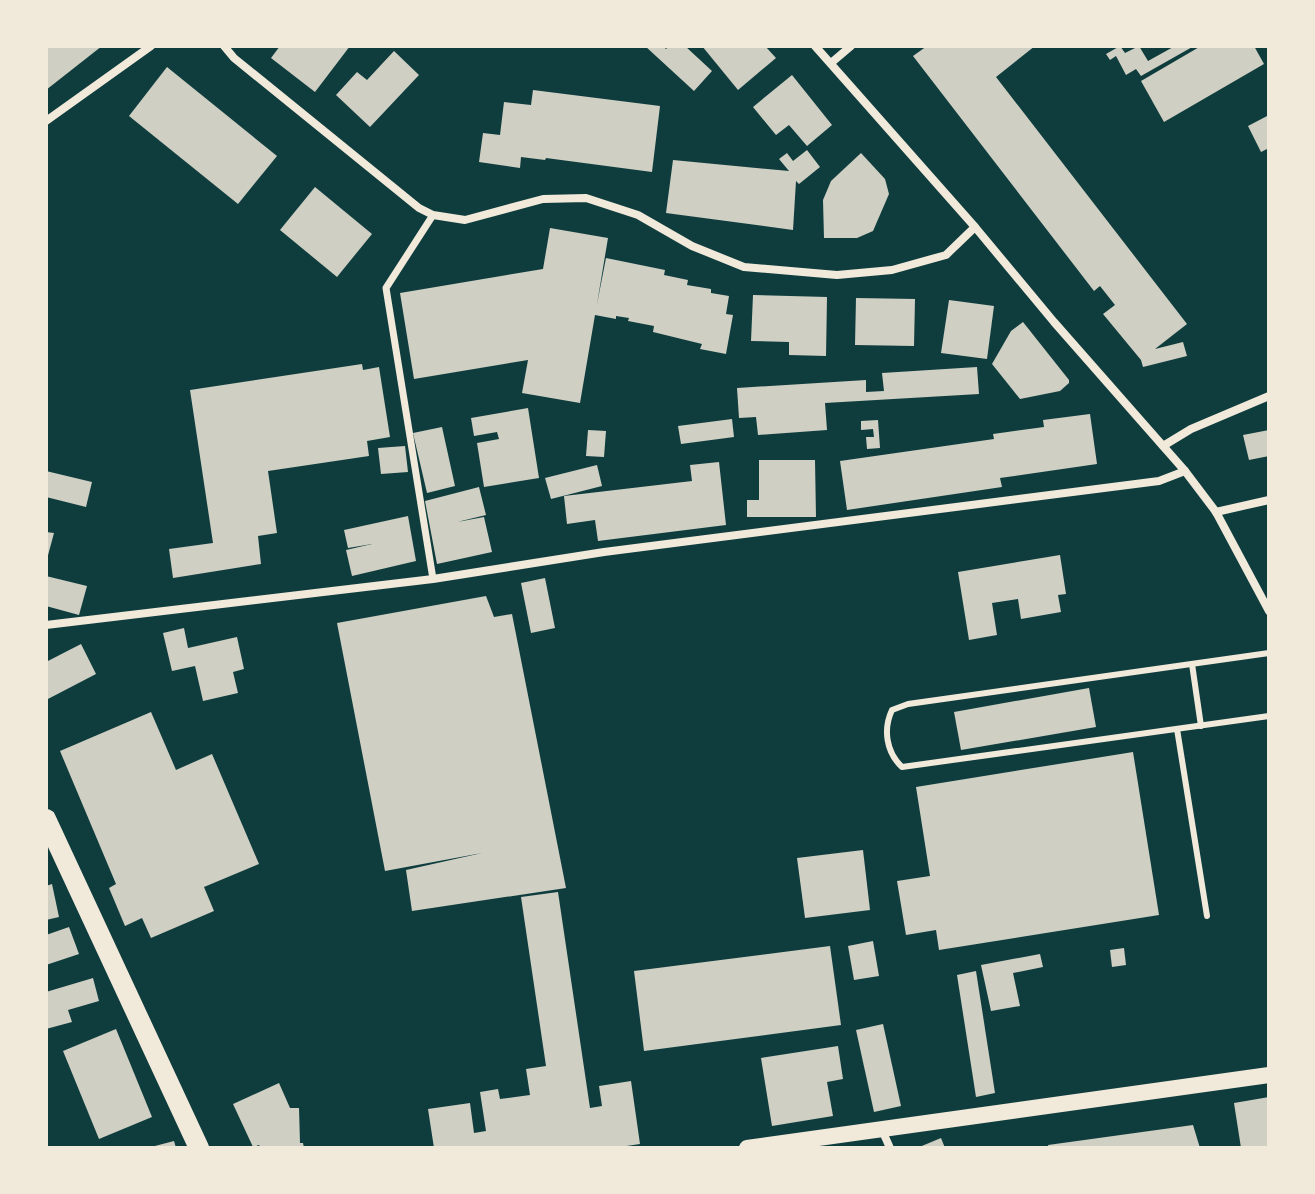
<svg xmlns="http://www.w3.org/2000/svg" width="1315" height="1194" viewBox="0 0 1315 1194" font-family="'DM Sans',sans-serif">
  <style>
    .building { fill: #cfcfc3 }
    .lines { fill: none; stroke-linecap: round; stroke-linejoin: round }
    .service { stroke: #f1e9da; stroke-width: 6 }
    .pedestrian { stroke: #f1e9da; stroke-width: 7 }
    .minor { stroke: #f1e9da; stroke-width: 8 }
    .secondary { stroke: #f1e9da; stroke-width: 16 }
    .primary { stroke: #f1e9da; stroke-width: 20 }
  </style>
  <rect width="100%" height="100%" fill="#0f3d3e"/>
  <g class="building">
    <path d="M46 46H102L46 90Z"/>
    <path d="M280 46H350L315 92 271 58Z"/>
    <path d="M645 46H663L666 49 669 46H685L712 71 694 91Z"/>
    <path d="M702 46H765L776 58 738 90Z"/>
    <path d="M927 46H1035L996 77 1187 324 1155 349 1183 342 1187 356 1143 367 1141 360 1103 314 1115 305 1100 286 1094 291 913 56Z"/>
    <path d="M1120 46 1125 53 1139 46 1148 61 1175 46H1194L1141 76 1136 69 1126 75 1116 56 1110 60 1106 54Z"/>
    <path d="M1201 46H1254L1264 64 1164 122 1141 81Z"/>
    <path d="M394 51 419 75 370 127 336 95 357 72 367 80Z"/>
    <path d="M167 67 277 156 238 204 129 116Z"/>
    <path d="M792 75 832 125 807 146 789 125 776 135 753 107Z"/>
    <path d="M533 90 660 106 652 172 546 158 545 160 521 157 520 168 479 162 483 133 500 135 504 102 531 105Z"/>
    <path d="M1269 115V148L1261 152 1248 126Z"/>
    <path d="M807 150 820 167 799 184 796 181 793 230 666 213 673 160 789 171 779 159 787 153 793 161Z"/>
    <path d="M861 153 885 179 889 194 873 231 857 238H824L823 200 831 181Z"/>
    <path d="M315 187 372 234 337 277 280 230Z"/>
    <path d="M550 228 608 238 597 304 606 258 665 270 664 275 688 280 687 285 711 289V293L729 296 726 314 733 315 726 354 700 349 702 344 653 332 654 326 628 321 629 318 616 316V319L595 315 580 403 522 393 528 360 414 379 400 293 543 269Z"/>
    <path d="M753 295 827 297 826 356 789 355V342L751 341Z"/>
    <path d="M856 298 915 299 914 346 855 345Z"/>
    <path d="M949 300 994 306 987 359 941 353Z"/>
    <path d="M1023 322 1069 380V383L1060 391 1020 399 992 364 1011 331Z"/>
    <path d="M362 364 363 370 379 367 390 437 367 441 369 456 268 471 277 533 258 536 261 564 173 578 169 549 213 543 190 390Z"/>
    <path d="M977 367 979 394 825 403 827 430 758 435 756 417 739 418 737 388 866 380V392L884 391 882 373Z"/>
    <path d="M528 408 539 478 484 487 477 443 499 439 497 432 474 436 471 418Z"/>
    <path d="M1090 414 1097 464 1000 478 1002 487 847 510 840 461 994 439 993 434 1044 427 1043 420Z"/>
    <path d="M732 419 734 437 681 444 678 426Z"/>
    <path d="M878 420 880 448 867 449 866 437H874L873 429 861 430V421Z"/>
    <path d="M442 427 455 486 427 493 413 433Z"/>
    <path d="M588 430 606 431 604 457 586 456Z"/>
    <path d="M1269 430V456L1249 460 1243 435Z"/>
    <path d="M405 446 408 472 381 474 378 448Z"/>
    <path d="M759 460H815L816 517H747V500H759Z"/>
    <path d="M719 462 726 525 598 541 595 520 567 524 564 496 692 481 690 465Z"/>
    <path d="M597 465 602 486 551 499 545 478Z"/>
    <path d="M46 471 92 482 86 507 46 497Z"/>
    <path d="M479 487 486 515 457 522 484 517 492 552 437 564 425 501Z"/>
    <path d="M408 516 416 561 352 576 346 550 372 544 348 548 344 530Z"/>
    <path d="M46 532 54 533 47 559H46Z"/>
    <path d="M1060 555 1066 594 1058 595 1061 612 1021 619 1018 599 992 603 997 635 969 640 958 572Z"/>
    <path d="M46 576 87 586 79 615 46 606Z"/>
    <path d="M545 578 555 628 531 633 521 583Z"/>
    <path d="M486 596 494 617 512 614 566 888 412 911 406 870 482 853 385 871 337 623Z"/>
    <path d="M184 628 188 648 237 637 244 669 233 672 238 693 203 701 195 666 172 671 163 633Z"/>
    <path d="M81 644 96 674 46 700V662Z"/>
    <path d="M1089 688 1096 727 961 750 954 712Z"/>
    <path d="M151 712 176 770 212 754 259 864 204 887 214 911 151 938 142 918 125 926 109 888 116 884 60 751Z"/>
    <path d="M1133 752 1159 915 939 950 936 930 906 935 897 881 930 876 916 787Z"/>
    <path d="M863 850 870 910 805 918 797 858Z"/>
    <path d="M52 884 59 917 46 920V886Z"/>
    <path d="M558 892 590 1108 602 1106 599 1086 631 1081 640 1144 613 1148H434L428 1109 470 1103 474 1133 486 1131 480 1092 498 1089 500 1099 530 1095 526 1069 546 1066 521 897Z"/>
    <path d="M69 927 79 954 46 965V935Z"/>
    <path d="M873 941 879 976 854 980 848 946Z"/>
    <path d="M830 946 841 1025 644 1051 634 971Z"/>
    <path d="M1124 948 1126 965 1112 967 1110 950Z"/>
    <path d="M1040 954 1043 967 1013 973 1020 1006 991 1011 981 965Z"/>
    <path d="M976 971 995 1093 976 1097 957 975Z"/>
    <path d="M93 978 99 1001 68 1010 72 1022 46 1029V992Z"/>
    <path d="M883 1024 901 1106 874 1112 856 1030Z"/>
    <path d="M116 1029 152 1117 99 1139 63 1051Z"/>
    <path d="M838 1046 843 1079 827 1082 833 1116 772 1126 761 1058Z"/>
    <path d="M279 1083 290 1108H299L300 1143H303L304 1148H261L259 1145 253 1147 233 1104Z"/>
    <path d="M1269 1097V1148H1241L1234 1103Z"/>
    <path d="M1193 1125 1200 1148H1049L1048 1145Z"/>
    <path d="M941 1138 945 1148H917Z"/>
    <path d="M174 1141 176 1148H151V1147Z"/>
  </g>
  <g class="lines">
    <g class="service">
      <path d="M1269 653 908 704 892 710C883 729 886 752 902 767L1269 716"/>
      <path d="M1192 664 1201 726"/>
      <path d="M1177 729 1207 916"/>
    </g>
    <path class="pedestrian" d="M433 579 386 288 433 215"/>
    <g class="minor">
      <path d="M224 46 234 58 419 208 433 215 465 220 543 199 586 198 638 215 692 246 744 267 837 275 892 270 946 255 975 227"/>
      <path d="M815 46 975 227 1054 322 1185 471 1216 512 1269 611"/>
      <path d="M831 63 851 46"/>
      <path d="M46 121 151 46"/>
      <path d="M1163 446 1191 429 1269 396"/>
      <path d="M1216 512 1269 500"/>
      <path d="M46 625 433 579 604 552 1159 481 1185 471"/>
      <path d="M882 1130 890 1148"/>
    </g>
    <path class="secondary" d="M747 1148 1269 1075"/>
    <path class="primary" d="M46 819 199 1148"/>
  </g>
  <rect width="1315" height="1194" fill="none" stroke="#f1e9da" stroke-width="96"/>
</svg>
